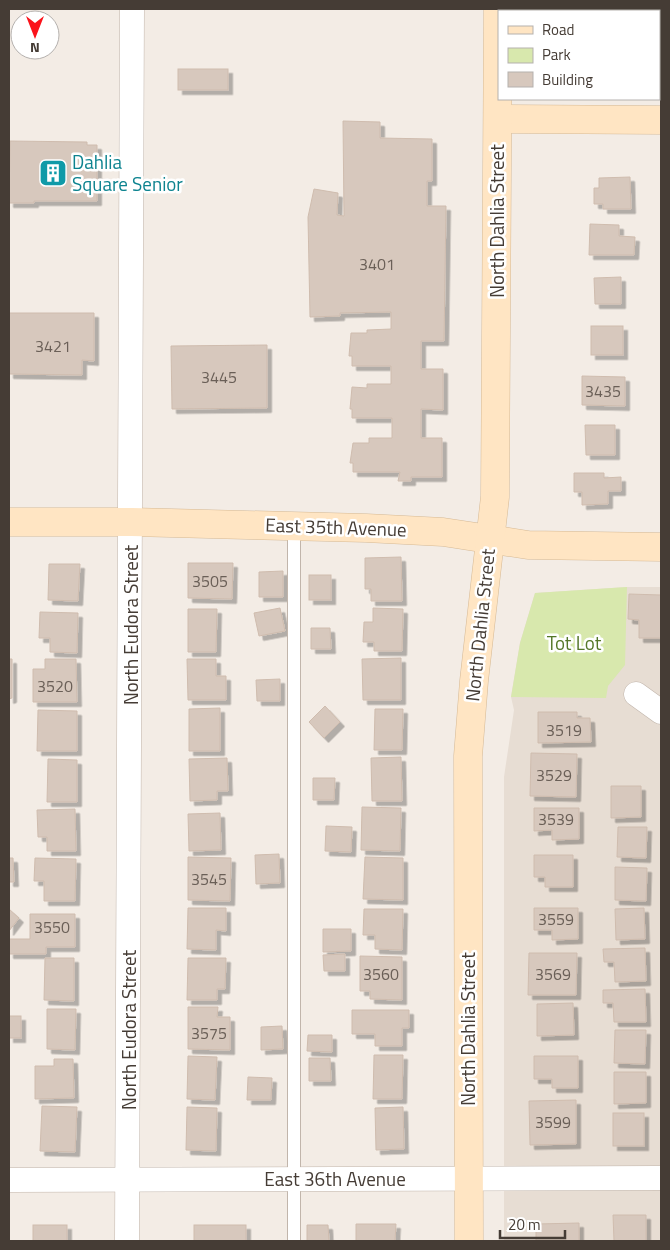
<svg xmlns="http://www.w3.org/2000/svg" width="670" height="1250" viewBox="0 0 670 1250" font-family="'Titillium Web',sans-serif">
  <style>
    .residential { fill: #e7ddd3 }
    .green { fill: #d8e8ad }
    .building { fill: #d7c8bd; stroke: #cfbcae; filter: url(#shadow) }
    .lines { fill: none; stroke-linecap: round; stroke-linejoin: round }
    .lane-casing { stroke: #c1b5ab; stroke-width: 14 }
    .street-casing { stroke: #c1b5ab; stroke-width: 25 }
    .secondary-casing { stroke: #d6ba96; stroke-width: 29 }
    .lane { stroke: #fff; stroke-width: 12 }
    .street { stroke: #fff; stroke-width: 24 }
    .secondary { stroke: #ffe5c3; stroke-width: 28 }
    .labels { text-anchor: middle; stroke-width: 5; stroke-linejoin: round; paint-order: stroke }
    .number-label { font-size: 16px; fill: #6a5f57 }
    .culture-label { font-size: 19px; fill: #0d838f; stroke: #fff; text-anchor: start }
    .street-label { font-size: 19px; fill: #453c35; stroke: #fff }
    .park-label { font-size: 19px; fill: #547728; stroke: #fff }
  </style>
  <defs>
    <filter id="shadow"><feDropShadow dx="4.5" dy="4.5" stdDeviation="0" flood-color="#0004"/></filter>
  </defs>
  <rect width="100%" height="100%" fill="#f3ece5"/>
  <path class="residential" d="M627 587H661V1241H504V777L514 710 511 697 520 643 535 593Z"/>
  <path class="green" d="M627 587 625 665 608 686 606 698 511 697 520 643 535 593Z"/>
  <g class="building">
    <path d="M580 9H661V17H659V11H580Z"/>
    <rect x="659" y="30" width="2" height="28"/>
    <rect x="178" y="69" width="50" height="21"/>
    <path d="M343 121 380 122V138L432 139V181H427V206H446L444 341H421V369H443V410L421 409V438H442V477H411V481H398L400 472H353V463H350L353 443H369V438H392V418H352V409H350L352 387 367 388V384H391V366H352V356H349L351 333H367V330L391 329V312L340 313V316L310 317 308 217 314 189 338 193 337 215 344 216Z"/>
    <path d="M10 141 87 142V145H97V201H34V203H9Z"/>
    <path d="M630 177 631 209H603V204H594V188H599V178Z"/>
    <path d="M590 224 619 225V236L635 237 634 255H589Z"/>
    <path d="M621 277V304H595L594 278Z"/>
    <path d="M9 313H94V361L82 360V375L9 374Z"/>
    <rect x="591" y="326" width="32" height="29"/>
    <path d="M267 345V408L172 409 171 346Z"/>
    <path d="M582 376 625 377V406L582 405Z"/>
    <path d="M585 425H615V455H586Z"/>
    <path d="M574 473H604V478L621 477V491H608V504L582 505V492H574Z"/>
    <path d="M401 557 402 601H371V589H365V558Z"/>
    <path d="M188 563H233L232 599 188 598Z"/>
    <path d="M49 564H80L78 601 48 600Z"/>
    <path d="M283 571V597H259V572Z"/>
    <rect x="309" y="575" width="22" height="25"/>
    <path d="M629 594 661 595V638H639V620L628 619Z"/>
    <path d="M280 608 285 631 259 636 254 613Z"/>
    <path d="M373 608 403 609 402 651H374V642H363L364 622H373Z"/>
    <path d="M188 609H217L216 652H188Z"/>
    <path d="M40 612 78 613 77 653 50 652V638H39Z"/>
    <path d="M311 628H330L331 649H311Z"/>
    <path d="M401 658V700H363L362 659Z"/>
    <path d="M9 659H12V698L9 699Z"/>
    <path d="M45 659H76L77 702H33V669H45Z"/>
    <path d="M187 659H216V676H226V700H188Z"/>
    <path d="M280 679V701H257L256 680Z"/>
    <path d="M325 706 340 722 324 738 309 722Z"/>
    <path d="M220 708V751H189V709Z"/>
    <path d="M375 709H403L402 750H374Z"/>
    <path d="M38 710 77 711V751H37Z"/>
    <path d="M538 712H577V718H590L591 742 538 743Z"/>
    <path d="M531 753 577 754 576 797 530 796Z"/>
    <path d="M401 757 402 801H372L371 758Z"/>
    <path d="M227 758 228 791H217V800L190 801 189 759Z"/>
    <path d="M48 759 77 760V802H47Z"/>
    <path d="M313 778H335L334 800H313Z"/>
    <path d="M611 786H641V817L611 818Z"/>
    <path d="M362 807 401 808 400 851 361 850Z"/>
    <path d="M534 808H579V839L552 840V830L534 831Z"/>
    <path d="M75 809 76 851H47V837H38L37 810Z"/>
    <path d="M220 813 221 850 189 851 188 814Z"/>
    <path d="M326 826 352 827 351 852 325 851Z"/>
    <path d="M618 827H647L646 858 617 857Z"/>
    <path d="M279 854 280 883 256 884 255 855Z"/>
    <path d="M534 855H573V887H545V877H534Z"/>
    <path d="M188 857 231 858 230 901 188 900Z"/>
    <path d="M365 857 403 858V900L363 899Z"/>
    <path d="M9 858H13L14 882H9Z"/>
    <path d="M35 858 76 859 75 901H44V881H34Z"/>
    <path d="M615 867 647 868 646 901 615 900Z"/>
    <path d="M188 908H226V931L216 930V950L187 949Z"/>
    <path d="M534 908H578V939L552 940V930H534Z"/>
    <path d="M644 908 645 939 616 940 615 909Z"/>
    <path d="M9 909 19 918 9 931Z"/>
    <path d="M364 909H403L402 950 375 949V935H363Z"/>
    <path d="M30 914H75V947H46V954H9V939H30Z"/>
    <path d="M323 929H351V951L323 952Z"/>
    <path d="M645 948 646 981 615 982 614 962H604L603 949Z"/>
    <path d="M529 953H577L576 995H528Z"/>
    <path d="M345 954V971H324L323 955Z"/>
    <path d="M360 956 402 957V1000L370 999V991H360Z"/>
    <path d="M45 958H74V1001L44 1000Z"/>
    <path d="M188 958H226L225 989H217V1000H187Z"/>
    <path d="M645 989 646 1022H614L613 1003H603V990Z"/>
    <path d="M573 1003 574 1035 537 1036V1004Z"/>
    <path d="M188 1007H218L217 1017H230V1050L188 1049Z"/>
    <path d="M47 1009H76L75 1050 47 1049Z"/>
    <path d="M352 1010H409V1028H402V1046H375V1034H352Z"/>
    <rect x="9" y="1016" width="12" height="22"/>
    <path d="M282 1026 283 1049 261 1050V1027Z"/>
    <path d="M615 1030H646L645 1064 614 1063Z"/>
    <path d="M308 1035H332V1052L307 1051Z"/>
    <path d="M374 1055H403L402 1099H373Z"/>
    <path d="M188 1056 217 1057 215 1100 187 1099Z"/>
    <path d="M534 1056H578V1088H552V1079H534Z"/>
    <path d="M309 1058H330L331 1081H309Z"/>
    <path d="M54 1059H73L74 1098 35 1099V1066H54Z"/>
    <path d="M614 1072H646V1103L614 1104Z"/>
    <path d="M248 1077 272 1078 271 1100H247Z"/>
    <path d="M576 1100V1144L530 1145 529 1101Z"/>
    <path d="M42 1106 77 1107 75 1152 40 1151Z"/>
    <path d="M187 1107 217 1108 216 1151 186 1150Z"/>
    <path d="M403 1107 404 1149 376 1150 375 1108Z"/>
    <rect x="613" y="1113" width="31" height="33"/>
    <path d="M613 1215H646V1241H614Z"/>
    <path d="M579 1223V1241H536V1224Z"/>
    <path d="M356 1224H396L395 1241H356Z"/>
    <rect x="33" y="1225" width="34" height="16"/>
    <rect x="194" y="1225" width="52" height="16"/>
    <path d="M307 1225H328L329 1241H307Z"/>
  </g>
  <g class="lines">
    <defs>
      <path id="lane" d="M294 1241V525"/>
      <g id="street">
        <path d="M636 694 661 712"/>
        <path d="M9 1180 661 1178"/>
        <path d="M127 1241 132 9"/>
      </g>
      <g id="secondary">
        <path d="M498 119 661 120"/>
        <path d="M9 522H132L366 528 443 532 528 545 661 547"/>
        <path d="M469 1241 468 756 474 681 495 497 498 9"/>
      </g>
    </defs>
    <use href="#lane" class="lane-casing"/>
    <use href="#street" class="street-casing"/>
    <use href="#secondary" class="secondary-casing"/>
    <use href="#lane" class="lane"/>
    <use href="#street" class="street"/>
    <use href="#secondary" class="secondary"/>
  </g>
  <defs>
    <symbol id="building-square" viewBox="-11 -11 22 22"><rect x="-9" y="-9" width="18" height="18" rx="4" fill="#0f9aa8" stroke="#fff"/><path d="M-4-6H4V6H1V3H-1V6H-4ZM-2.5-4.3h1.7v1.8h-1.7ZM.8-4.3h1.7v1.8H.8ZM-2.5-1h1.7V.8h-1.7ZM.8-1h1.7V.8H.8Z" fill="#fff"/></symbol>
  </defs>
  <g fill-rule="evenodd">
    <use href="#building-square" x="37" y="157" width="32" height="32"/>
  </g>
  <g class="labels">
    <g class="number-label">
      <text x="377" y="270">3401</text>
      <text x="53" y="352">3421</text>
      <text x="219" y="383">3445</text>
      <text x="603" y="397">3435</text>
      <text x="210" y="587">3505</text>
      <text x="55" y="692">3520</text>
      <text x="564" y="736">3519</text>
      <text x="554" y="781">3529</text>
      <text x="556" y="825">3539</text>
      <text x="209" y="885">3545</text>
      <text x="556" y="925">3559</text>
      <text x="52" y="933">3550</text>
      <text x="381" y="980">3560</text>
      <text x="553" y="980">3569</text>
      <text x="209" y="1039">3575</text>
      <text x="553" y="1128">3599</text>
    </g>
    <g class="culture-label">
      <text x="72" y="169">Dahlia<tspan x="72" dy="22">Square Senior</tspan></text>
    </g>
    <g class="street-label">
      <text transform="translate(497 221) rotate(-90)" y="7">North Dahlia Street</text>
      <text transform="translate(336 527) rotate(2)" y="7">East 35th Avenue</text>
      <text transform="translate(131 625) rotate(-90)" y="7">North Eudora Street</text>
      <text transform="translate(480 625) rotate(-84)" y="7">North Dahlia Street</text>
      <text transform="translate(468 1029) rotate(-90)" y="7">North Dahlia Street</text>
      <text transform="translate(129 1030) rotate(-90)" y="7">North Eudora Street</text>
      <text x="335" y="1186">East 36th Avenue</text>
    </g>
    <g class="park-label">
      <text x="574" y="650">Tot Lot</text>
    </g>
  </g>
  <rect width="670" height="1250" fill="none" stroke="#453c35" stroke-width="20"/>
  <rect x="498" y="10" width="162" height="90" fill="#ffffff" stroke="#b5b1ae"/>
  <rect x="508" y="26" width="25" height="8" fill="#ffe5c3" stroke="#b5b1ae"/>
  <text x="542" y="35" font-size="15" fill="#453c35">Road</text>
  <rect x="508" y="48" width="25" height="15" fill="#d8e8ad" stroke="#b5b1ae"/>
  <text x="542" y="60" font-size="15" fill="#453c35">Park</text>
  <rect x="508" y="72" width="25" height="15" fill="#d7c8bd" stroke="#b5b1ae"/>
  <text x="542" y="85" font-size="15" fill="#453c35">Building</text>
  <g transform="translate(35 35) rotate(180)"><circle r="24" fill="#ffffff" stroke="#b5b1ae"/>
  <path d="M0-4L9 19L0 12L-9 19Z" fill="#fb131b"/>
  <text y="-8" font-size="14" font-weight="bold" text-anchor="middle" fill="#453c35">N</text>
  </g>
  <path d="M500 1230v8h65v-8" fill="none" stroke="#453c35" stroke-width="2.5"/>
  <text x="508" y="1230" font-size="15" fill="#453c35" stroke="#ffffff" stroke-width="4" paint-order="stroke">20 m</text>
</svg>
